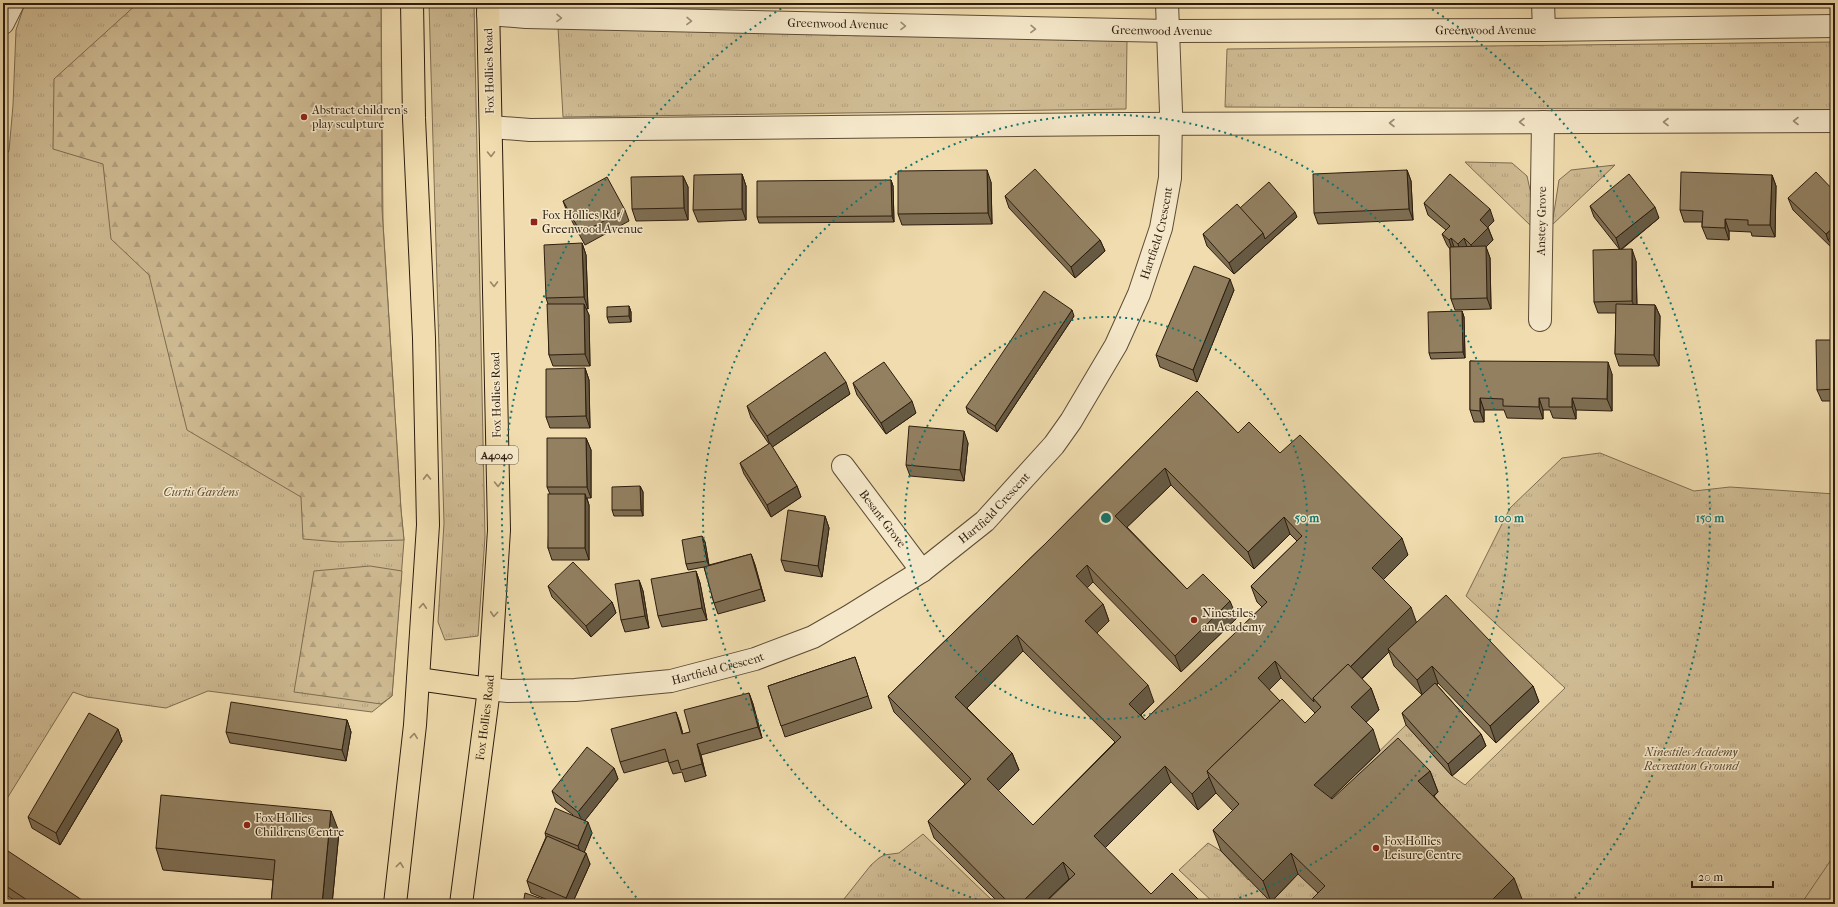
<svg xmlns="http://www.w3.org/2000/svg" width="1838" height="907" viewBox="0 0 1838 907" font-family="'IM FELL French Canon',serif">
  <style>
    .grass { fill: url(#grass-tufts); stroke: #7e6c50 }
    .forest { fill: url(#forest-firs); stroke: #7e6c50 }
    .pitch { fill: #cfbb93; stroke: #7e6c50 }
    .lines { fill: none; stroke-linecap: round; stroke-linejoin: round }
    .minor-casing { stroke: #5d4c35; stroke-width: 24 }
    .major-casing { stroke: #2c1c0d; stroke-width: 24 }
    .minor { stroke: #f5e8ca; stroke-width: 22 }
    .major { stroke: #f0dcae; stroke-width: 22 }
    .wall { fill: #7e6e53; stroke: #2c1c0d; fill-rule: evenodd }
    .shaded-wall { fill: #665a44; stroke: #2c1c0d }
    .building { fill: #928061; stroke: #2c1c0d; fill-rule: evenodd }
    .oneway { stroke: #9b8c75 }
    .oneway2 { stroke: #988666 }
    .ring { fill: none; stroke: #0f766e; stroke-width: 2; stroke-dasharray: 2 4 }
    .poi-dot { fill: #8f2418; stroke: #f5e8ca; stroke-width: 1.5 }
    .labels { text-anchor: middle; stroke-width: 3; stroke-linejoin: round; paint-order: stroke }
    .shield { fill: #f5e8ca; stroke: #685946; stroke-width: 1 }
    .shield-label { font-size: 11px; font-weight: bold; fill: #2c1c0d }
    .street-label { font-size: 12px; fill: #2c1c0d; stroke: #f5e8ca }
    .poi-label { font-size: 12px; fill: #2c1c0d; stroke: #f5e8ca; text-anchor: start }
    .park-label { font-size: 12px; font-style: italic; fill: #5d4c35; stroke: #f5e8ca }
    .centre { fill: #0f766e; stroke: #f5e8ca; stroke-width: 2 }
    .ring-label { font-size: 12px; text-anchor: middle; font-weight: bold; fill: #0f766e; stroke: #f5e8ca; stroke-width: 3; stroke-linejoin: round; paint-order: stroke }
  </style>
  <defs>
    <pattern id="grass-tufts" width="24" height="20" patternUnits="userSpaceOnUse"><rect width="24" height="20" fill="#cfbb93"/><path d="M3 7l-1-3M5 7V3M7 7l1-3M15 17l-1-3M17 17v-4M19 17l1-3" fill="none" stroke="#b2a07e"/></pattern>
    <pattern id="forest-firs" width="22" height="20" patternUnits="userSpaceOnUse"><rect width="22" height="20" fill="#cfbb93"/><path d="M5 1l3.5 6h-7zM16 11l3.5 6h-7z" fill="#b2a07e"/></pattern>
  </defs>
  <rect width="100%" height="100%" fill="#f0dcae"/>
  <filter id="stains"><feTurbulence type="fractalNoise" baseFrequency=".005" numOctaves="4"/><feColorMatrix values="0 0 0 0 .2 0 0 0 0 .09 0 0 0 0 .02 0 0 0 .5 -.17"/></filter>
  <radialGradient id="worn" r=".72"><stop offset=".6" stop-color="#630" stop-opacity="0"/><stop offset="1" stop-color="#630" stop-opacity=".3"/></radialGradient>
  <g class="grass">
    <path d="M25 3H381L383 223 401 510 404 540 392 696 372 712 208 691 166 708 87 697 73 692 3 805V158L9 151 13 105 16 30Z"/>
    <path d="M429 3H474L485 537 478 636 445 640 438 622 444 523Z"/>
    <path d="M558 27 1127 41 1126 109 563 117Z"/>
    <path d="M1835 42V110L1225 107 1227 49Z"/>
    <path d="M1465 162 1512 163 1527 176 1532 199 1531 226Z"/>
    <path d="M1615 165 1552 225 1559 180 1571 170Z"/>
    <path d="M1600 453 1694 491 1730 487 1835 494V904H1215L1179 870 1208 843 1221 851 1248 880 1406 725 1452 776 1465 785 1565 688 1466 596 1510 508 1562 458Z"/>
    <path d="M923 834 996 904H840L871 865 879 858 884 855 899 853Z"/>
  </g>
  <g class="forest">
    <path d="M138 3H381L382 209 401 510 404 540 339 542 303 539 301 497 187 430 149 275 111 239 103 164 53 149 54 79Z"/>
    <path d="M370 566 402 571 392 696 381 704 294 692 314 571Z"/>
  </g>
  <path class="pitch" d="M1835 854V904H1801Z"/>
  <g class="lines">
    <defs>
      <g id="minor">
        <path d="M1543 3 1544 30"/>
        <path id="s1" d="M488 14 526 17 1169 31 1544 30 1835 26"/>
        <path d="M3 23 13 3"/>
        <path d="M491 127 530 130 1127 124 1835 121"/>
        <path id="s2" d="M1540 320 1543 122"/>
        <path id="s3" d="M843 466 922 571"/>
        <path id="s4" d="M489 689 508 691 575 690 671 681 755 659 813 637 848 617 922 571 985 521 1054 445 1071 421 1116 345 1139 294 1161 228 1170 178 1171 112 1167 3"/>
      </g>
      <g id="major">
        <path d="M418 679 489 689"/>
        <path d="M395 904 415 725 428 525 424 338 414 118 412 3"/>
        <path id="s5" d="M461 904 489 689 499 530 488 3"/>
      </g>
    </defs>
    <use href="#minor" class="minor-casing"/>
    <use href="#major" class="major-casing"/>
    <use href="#minor" class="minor"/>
    <use href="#major" class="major"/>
  </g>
  <g class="wall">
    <path d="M1407 170 1411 181 1413 220 1318 224 1314 213Z"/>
    <path d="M742 174 746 186V220L698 222 693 210Z"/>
    <path d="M1772 175 1776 186 1775 237 1752 236 1751 232 1729 231V240L1707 239 1702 227V222H1684L1680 210Z"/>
    <path d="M683 176 688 187V220L636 221 632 209Z"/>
    <path d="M891 180 893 186 894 222 759 223 757 217Z"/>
    <path d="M991 182 992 224 902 225 898 214Z"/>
    <path d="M1835 192V251L1793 210 1788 198Z"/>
    <path d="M1005 196 1100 240 1105 251 1075 278 1009 208Z"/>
    <path d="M563 201 625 210 629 221 585 245 567 212Z"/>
    <path d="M1424 203 1494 221 1488 227 1493 240 1486 247 1490 258 1491 309 1455 310 1451 299 1450 249 1447 245 1442 234 1446 230 1428 215Z"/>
    <path d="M1590 206 1659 218 1621 250 1636 261 1637 305H1655L1660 316 1659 366H1619L1615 354 1616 313H1598L1594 302 1620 250 1594 217Z"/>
    <path d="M1297 217 1234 274 1207 246 1203 234Z"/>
    <path d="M582 243 586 255 588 309H586L589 315 590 366H553L549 355 548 304 546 298Z"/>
    <path d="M1234 290 1197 382 1160 367 1156 355Z"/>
    <path d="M629 306 631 312V322L609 323 607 317Z"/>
    <path d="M1462 311 1464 317 1465 358 1431 359 1429 353Z"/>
    <path d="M1074 316 997 432 968 413 966 407Z"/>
    <path d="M1835 340V401H1822L1817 390Z"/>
    <path d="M1470 361 1612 374V411L1576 410V419L1553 418 1550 410H1543V419L1507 418 1504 410H1484V422H1474L1470 410Z"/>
    <path d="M585 368 589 380 590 428H550L546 417Z"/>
    <path d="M853 383 916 413 886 434 857 395Z"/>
    <path d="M1197 391 1238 433 1280 453 1408 555 1383 579 1416 622 1533 686 1539 702 1496 743 1438 683 1437 685 1481 734 1486 746 1452 776 1406 725 1402 713 1422 695 1394 666 1389 652 1362 679 1371 688 1379 710 1366 722 1380 751 1331 798 1332 799 1430 771 1438 792 1434 796 1522 899 1517 904H1307L1318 893 1298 874 1271 902 1221 851 1213 830 1233 811 1216 793 1198 810 1171 782 1105 848 1151 894 1203 904 1069 879 1043 904H1000L934 838 928 821 965 784 894 712 888 696 1045 544ZM1171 485 1254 569 1290 534 1297 541 1251 586 1257 602 1262 607 1145 720 1141 715 1154 702 1097 633 1109 621 1103 604 1087 588 1093 582 1181 672 1237 618 1187 589 1127 527ZM1023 651 1115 742 1033 825 998 791 1019 770 1012 753 967 708ZM1281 678 1315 713 1305 723 1280 701 1269 690Z"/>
    <path d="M850 394 772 447 797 486 801 497 771 517 744 474 740 463 769 444 751 418 747 406Z"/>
    <path d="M586 438 591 450V498H587L589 505V560H552L548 548 550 494 547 487Z"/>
    <path d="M968 443 964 481 910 476 906 465Z"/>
    <path d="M640 486 643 492V516H614L612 510Z"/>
    <path d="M825 516 829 528 822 577 785 571 781 560Z"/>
    <path d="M702 536 705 542 709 565 751 554 755 565 765 601 718 614 714 603 704 567 688 570 686 564Z"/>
    <path d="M696 571 700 583 707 620 662 627 658 616Z"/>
    <path d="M639 580 643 591 649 628 625 632 621 620Z"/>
    <path d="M548 586 612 602 616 613 591 637 552 597Z"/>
    <path d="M855 657 872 708 785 737 768 686Z"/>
    <path d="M749 693 753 704 762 738 701 755 706 776 685 782 682 772 673 774 668 761 624 773 620 762 676 712 683 734 690 732Z"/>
    <path d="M347 720 351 732 346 761 230 743 226 732Z"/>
    <path d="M118 729 122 741 60 845 32 828 28 817Z"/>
    <path d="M614 768 618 779 585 820 592 833 584 852 590 864 572 904H523L555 903 531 893 527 881 546 837 545 833 573 815 556 802 552 791Z"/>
    <path d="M339 832 332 904H271L273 880 163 870 156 848Z"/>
    <path d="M3 859 88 904H20L3 893Z"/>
  </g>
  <g class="shaded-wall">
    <path d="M987 170 991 182 992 224 988 213Z"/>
    <path d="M1407 170 1411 181 1413 220 1409 209Z"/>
    <path d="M742 174 746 186V220L742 209Z"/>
    <path d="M1772 175 1776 186 1775 237 1770 225Z"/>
    <path d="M683 176 688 187V220L684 208Z"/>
    <path d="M891 180 893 186 894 222 892 216Z"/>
    <path d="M1655 207 1659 218 1620 250 1616 238Z"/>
    <path d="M1490 209 1494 221 1484 231 1480 220Z"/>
    <path d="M1295 212 1297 217 1234 274 1229 263 1263 233Z"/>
    <path d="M1725 219 1729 231V240L1725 228Z"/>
    <path d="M1835 226V242L1828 240 1826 234Z"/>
    <path d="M1488 228 1493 240 1486 247 1490 258 1491 309 1487 298 1476 257 1471 245Z"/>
    <path d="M1451 238 1455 250 1453 252 1449 240Z"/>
    <path d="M1464 238 1468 250 1462 256 1458 244Z"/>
    <path d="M1100 240 1105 251 1075 278 1071 267Z"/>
    <path d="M582 243 586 255 588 309 584 297Z"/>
    <path d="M1632 249 1636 261 1637 313 1632 301Z"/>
    <path d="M1230 279 1234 290 1197 382 1193 370Z"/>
    <path d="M584 304 589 315 590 366 585 354Z"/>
    <path d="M1655 305 1660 316 1659 366 1654 355Z"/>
    <path d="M629 306 631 312V322L629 316Z"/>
    <path d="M1072 310 1074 316 997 432 995 426Z"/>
    <path d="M1462 311 1464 317 1465 358 1463 352Z"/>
    <path d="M1608 362 1612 374V411L1607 399Z"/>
    <path d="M585 368 589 380 590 428 586 416Z"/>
    <path d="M846 382 850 394 771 448 767 436Z"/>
    <path d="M1480 398 1484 410V422L1480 411Z"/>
    <path d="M1539 398 1543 410V419L1539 407Z"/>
    <path d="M1572 398 1576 410V419L1572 407Z"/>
    <path d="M912 401 916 413 886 434 881 423Z"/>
    <path d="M964 431 968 443 964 481 960 470Z"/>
    <path d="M586 438 591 450V498L587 487Z"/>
    <path d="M1165 468 1171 485 1122 532 1115 516Z"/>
    <path d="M640 486 643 492V516L641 510Z"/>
    <path d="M797 486 801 497 771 517 767 505Z"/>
    <path d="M585 494 589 505V560L585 548Z"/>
    <path d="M825 516 829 528 822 577 818 566Z"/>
    <path d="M1284 517 1290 534 1254 569 1248 552Z"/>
    <path d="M702 536 705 542 709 566 707 561Z"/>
    <path d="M1402 538 1408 555 1378 585 1372 568Z"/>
    <path d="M751 554 755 565 765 601 761 589Z"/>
    <path d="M1087 565 1093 582 1082 593 1076 576Z"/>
    <path d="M696 571 700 583 707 620 702 608Z"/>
    <path d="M639 580 643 591 649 628 645 616Z"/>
    <path d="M1230 601 1237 618 1181 672 1175 656Z"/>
    <path d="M612 602 616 613 591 637 586 626Z"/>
    <path d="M1103 604 1109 621 1092 638 1085 621Z"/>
    <path d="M1411 607 1417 624 1388 649 1389 652 1324 715 1321 707 1316 701Z"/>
    <path d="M1017 635 1023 651 961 714 955 697Z"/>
    <path d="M1275 661 1281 678 1264 695 1258 678Z"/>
    <path d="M1432 666 1438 683 1423 697 1417 680Z"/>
    <path d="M1148 685 1154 702 1135 720 1129 704Z"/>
    <path d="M1533 686 1539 702 1496 743 1490 726Z"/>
    <path d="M1371 688 1379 710 1359 729 1351 707Z"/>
    <path d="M749 693 753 704 762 738 758 727Z"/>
    <path d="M676 712 680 723 686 746 682 734Z"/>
    <path d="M347 720 351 732 346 761 342 750Z"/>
    <path d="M118 729 122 741 60 845 56 833Z"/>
    <path d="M1373 729 1380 751 1322 807 1314 785Z"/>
    <path d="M1481 734 1486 746 1452 776 1448 764Z"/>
    <path d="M697 744 701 755 706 776 702 764Z"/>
    <path d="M1012 753 1019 770 993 796 987 779Z"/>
    <path d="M1165 766 1171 782 1100 853 1094 836Z"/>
    <path d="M614 768 618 779 583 823 578 812Z"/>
    <path d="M1430 771 1438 792 1426 802 1418 781Z"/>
    <path d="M1209 777 1216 793 1198 810 1192 794Z"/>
    <path d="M331 811 339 832 332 904H322Z"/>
    <path d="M588 822 592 833 582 858 578 846Z"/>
    <path d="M586 853 590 864 572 904H568L566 898Z"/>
    <path d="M1291 853 1298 874 1271 902 1263 881Z"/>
    <path d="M1063 862 1069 879 1043 904H1020Z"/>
    <path d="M1514 878 1522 899 1517 904H1488Z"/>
  </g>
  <g class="building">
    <path d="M1035 169 1100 240 1071 267 1005 196Z"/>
    <path d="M987 170 988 213 898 214V171Z"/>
    <path d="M1407 170 1409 209 1314 213 1313 174Z"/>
    <path d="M1681 172 1772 175 1770 225H1748V220L1725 219V228L1702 227 1703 211 1680 210Z"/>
    <path d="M1816 172 1835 192V226L1826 234 1788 198Z"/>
    <path d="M742 174V209L693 210 694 175Z"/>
    <path d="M1450 174 1490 209 1480 220 1488 228 1471 245 1464 238 1458 244 1451 238 1449 240 1442 234 1450 226 1424 203Z"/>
    <path d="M1629 174 1655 207 1616 238 1590 206Z"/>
    <path d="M683 176 684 208 632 209 631 177Z"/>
    <path d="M607 177 625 210 581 233 563 201Z"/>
    <path d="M891 180 892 216 757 217V181Z"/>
    <path d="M1269 182 1295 212 1265 239 1263 233 1240 208Z"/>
    <path d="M1237 204 1263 233 1229 263 1203 234Z"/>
    <path d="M1835 234V247L1828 240Z"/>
    <path d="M582 243 584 297 546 298 544 245Z"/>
    <path d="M1486 246 1487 298 1451 299 1450 247Z"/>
    <path d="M1632 249V301L1594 302 1593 250Z"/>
    <path d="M1194 266 1230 279 1193 370 1156 355Z"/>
    <path d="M1044 291 1072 310 995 426 966 407Z"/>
    <path d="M547 304H584L585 354 549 355Z"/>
    <path d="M1616 304 1655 305 1654 355 1615 354Z"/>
    <path d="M629 306V316L607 317V307Z"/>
    <path d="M1462 311 1463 352 1429 353 1428 312Z"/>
    <path d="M1816 340H1835V389L1817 390Z"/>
    <path d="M825 352 846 382 767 436 747 406Z"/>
    <path d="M1470 361 1608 362 1607 399 1572 398V407H1549V398H1539V407L1503 406V399L1480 398V411L1470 410Z"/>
    <path d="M884 362 912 401 881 423 853 383Z"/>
    <path d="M585 368 586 416 546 417V369Z"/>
    <path d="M1197 391 1238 433 1249 422 1280 453 1300 435 1402 538 1372 568 1411 607 1350 667 1348 664 1313 698 1314 702 1275 661 1258 678 1280 701 1207 771 1209 777 1192 794 1165 766 1094 836 1151 894 1172 873 1203 904H1044L1075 874 1063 862 1020 904H1010L928 821 971 779 888 696 1045 544ZM1165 468 1248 552 1284 517 1302 536 1251 586 1267 602 1145 720 1129 704 1148 685 1085 621 1103 604 1076 576 1087 565 1175 656 1230 601 1203 574 1187 589 1115 516ZM1017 635 1121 737 1033 825 987 779 1012 753 955 697Z"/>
    <path d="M909 426 964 431 960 470 906 465Z"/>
    <path d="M547 438H586L587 487H547Z"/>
    <path d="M770 443 797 486 767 505 740 463Z"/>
    <path d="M640 486 641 510H612V487Z"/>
    <rect x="548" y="494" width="37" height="54"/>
    <path d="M788 510 825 516 818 566 781 560Z"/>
    <path d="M702 536 707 561 686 564 682 540Z"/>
    <path d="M751 554 761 589 714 603 704 567Z"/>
    <path d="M573 562 612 602 586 626 548 586Z"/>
    <path d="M696 571 702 608 658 616 651 579Z"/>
    <path d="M639 580 645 616 621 620 615 584Z"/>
    <path d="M1446 595 1533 686 1490 726 1432 666 1417 680 1388 649Z"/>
    <path d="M855 657 868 696 781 726 768 686Z"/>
    <path d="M1348 664 1371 688 1351 707 1373 729 1314 785 1332 799 1398 738 1430 771 1418 781 1514 878 1488 904H1307L1325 886 1291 853 1263 881 1213 830 1239 804 1207 771 1282 699 1305 723 1321 707 1313 698Z"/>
    <path d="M1435 683 1481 734 1448 764 1402 713Z"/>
    <path d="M749 693 758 727 697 744 702 764 681 770 678 760 669 763 665 749 620 762 611 729 676 712 682 734 690 732 684 710Z"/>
    <path d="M231 702 347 720 342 750 226 732Z"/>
    <path d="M89 713 118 729 56 833 28 817Z"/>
    <path d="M587 747 614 768 578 812 552 791Z"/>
    <path d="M161 795 331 811 322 904H271L275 860 156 848Z"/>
    <path d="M555 808 588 822 578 846 545 833Z"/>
    <path d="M547 836 586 853 566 898 527 881Z"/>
    <path d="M8 851 88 904H33L3 884V859Z"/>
    <path d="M525 893 557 904H523Z"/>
  </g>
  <defs><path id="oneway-chevron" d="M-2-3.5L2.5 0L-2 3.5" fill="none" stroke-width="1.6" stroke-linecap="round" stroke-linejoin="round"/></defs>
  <g class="oneway">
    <use href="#oneway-chevron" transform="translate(559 18) rotate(1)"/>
    <use href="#oneway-chevron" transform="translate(689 21) rotate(1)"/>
    <use href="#oneway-chevron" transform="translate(903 26) rotate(1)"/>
    <use href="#oneway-chevron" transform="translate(1033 29) rotate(1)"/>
    <use href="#oneway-chevron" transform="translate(1796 121) rotate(180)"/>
    <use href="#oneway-chevron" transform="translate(1522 122) rotate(180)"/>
    <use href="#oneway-chevron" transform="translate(1666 122) rotate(180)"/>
    <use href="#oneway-chevron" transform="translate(1392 123) rotate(180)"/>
  </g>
  <g class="oneway2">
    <use href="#oneway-chevron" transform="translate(491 154) rotate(89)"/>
    <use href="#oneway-chevron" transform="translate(494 284) rotate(89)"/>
    <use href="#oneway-chevron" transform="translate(427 477) rotate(-91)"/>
    <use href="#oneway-chevron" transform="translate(498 484) rotate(89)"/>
    <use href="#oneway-chevron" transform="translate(423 606) rotate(-86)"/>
    <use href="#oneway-chevron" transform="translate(494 614) rotate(94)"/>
    <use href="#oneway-chevron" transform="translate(414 736) rotate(-84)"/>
    <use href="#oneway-chevron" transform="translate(400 865) rotate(-83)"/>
  </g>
  <g class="ring">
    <circle cx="1106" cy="518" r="201"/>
    <path d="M988 903A403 403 0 1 1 1224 903"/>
    <path d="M640 902A604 604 0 0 1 790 3M1422 3A604 604 0 0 1 1572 902"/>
  </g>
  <g class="poi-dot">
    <circle cx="304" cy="117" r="4"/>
    <rect x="530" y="218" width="8" height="8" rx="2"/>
    <circle cx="1194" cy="620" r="4"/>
    <circle cx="247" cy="825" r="4"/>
    <circle cx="1376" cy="848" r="4"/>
  </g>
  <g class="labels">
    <rect class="shield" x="476" y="446" width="42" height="18" rx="3"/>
    <g class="shield-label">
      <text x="497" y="459">A4040</text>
    </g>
    <g class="street-label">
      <text dy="4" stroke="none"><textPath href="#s1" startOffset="350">Greenwood Avenue</textPath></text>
      <text dy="4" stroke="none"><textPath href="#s1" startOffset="674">Greenwood Avenue</textPath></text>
      <text dy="4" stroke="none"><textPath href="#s1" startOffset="998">Greenwood Avenue</textPath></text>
      <text transform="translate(489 71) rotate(-91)" y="4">Fox Hollies Road</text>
      <text dy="4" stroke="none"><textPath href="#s2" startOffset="99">Anstey Grove</textPath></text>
      <text dy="4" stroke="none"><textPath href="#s4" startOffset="879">Hartfield Crescent</textPath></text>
      <text transform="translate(496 395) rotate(-91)" y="4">Fox Hollies Road</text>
      <text dy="4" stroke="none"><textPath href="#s4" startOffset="555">Hartfield Crescent</textPath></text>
      <text dy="4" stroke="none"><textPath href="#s3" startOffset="66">Besant Grove</textPath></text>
      <text dy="4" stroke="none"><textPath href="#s4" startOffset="231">Hartfield Crescent</textPath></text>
      <text dy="4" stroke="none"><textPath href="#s5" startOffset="188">Fox Hollies Road</textPath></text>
    </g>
    <g class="poi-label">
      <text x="312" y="114">Abstract children’s<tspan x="312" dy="14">play sculpture</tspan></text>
      <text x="542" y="219">Fox Hollies Rd /<tspan x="542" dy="14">Greenwood Avenue</tspan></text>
      <text x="1202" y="617">Ninestiles,<tspan x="1202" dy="14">an Academy</tspan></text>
      <text x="255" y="822">Fox Hollies<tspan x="255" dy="14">Childrens Centre</tspan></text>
      <text x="1384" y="845">Fox Hollies<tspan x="1384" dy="14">Leisure Centre</tspan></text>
    </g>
    <g class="park-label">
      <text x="201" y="496">Curtis Gardens</text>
      <text x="1691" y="756">Ninestiles Academy<tspan x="1691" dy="14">Recreation Ground</tspan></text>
    </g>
  </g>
  <circle cx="1106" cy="518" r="6" class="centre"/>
  <g class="ring-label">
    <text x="1307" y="522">50 m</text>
    <text x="1509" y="522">100 m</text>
    <text x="1710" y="522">150 m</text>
  </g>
  <rect width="1838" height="907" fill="none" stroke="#f0dcae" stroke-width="16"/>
  <rect x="4" y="4" width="1830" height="899" fill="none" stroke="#2c1c0d" stroke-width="2"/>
  <rect x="8" y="8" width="1822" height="891" fill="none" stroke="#2c1c0d"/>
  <path d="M1692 881v6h81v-6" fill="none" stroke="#2c1c0d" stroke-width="2"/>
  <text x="1698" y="881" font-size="12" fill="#2c1c0d" stroke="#f5e8ca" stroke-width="3" paint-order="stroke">20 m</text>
  <rect width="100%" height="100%" filter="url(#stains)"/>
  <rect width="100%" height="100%" fill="url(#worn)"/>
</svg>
